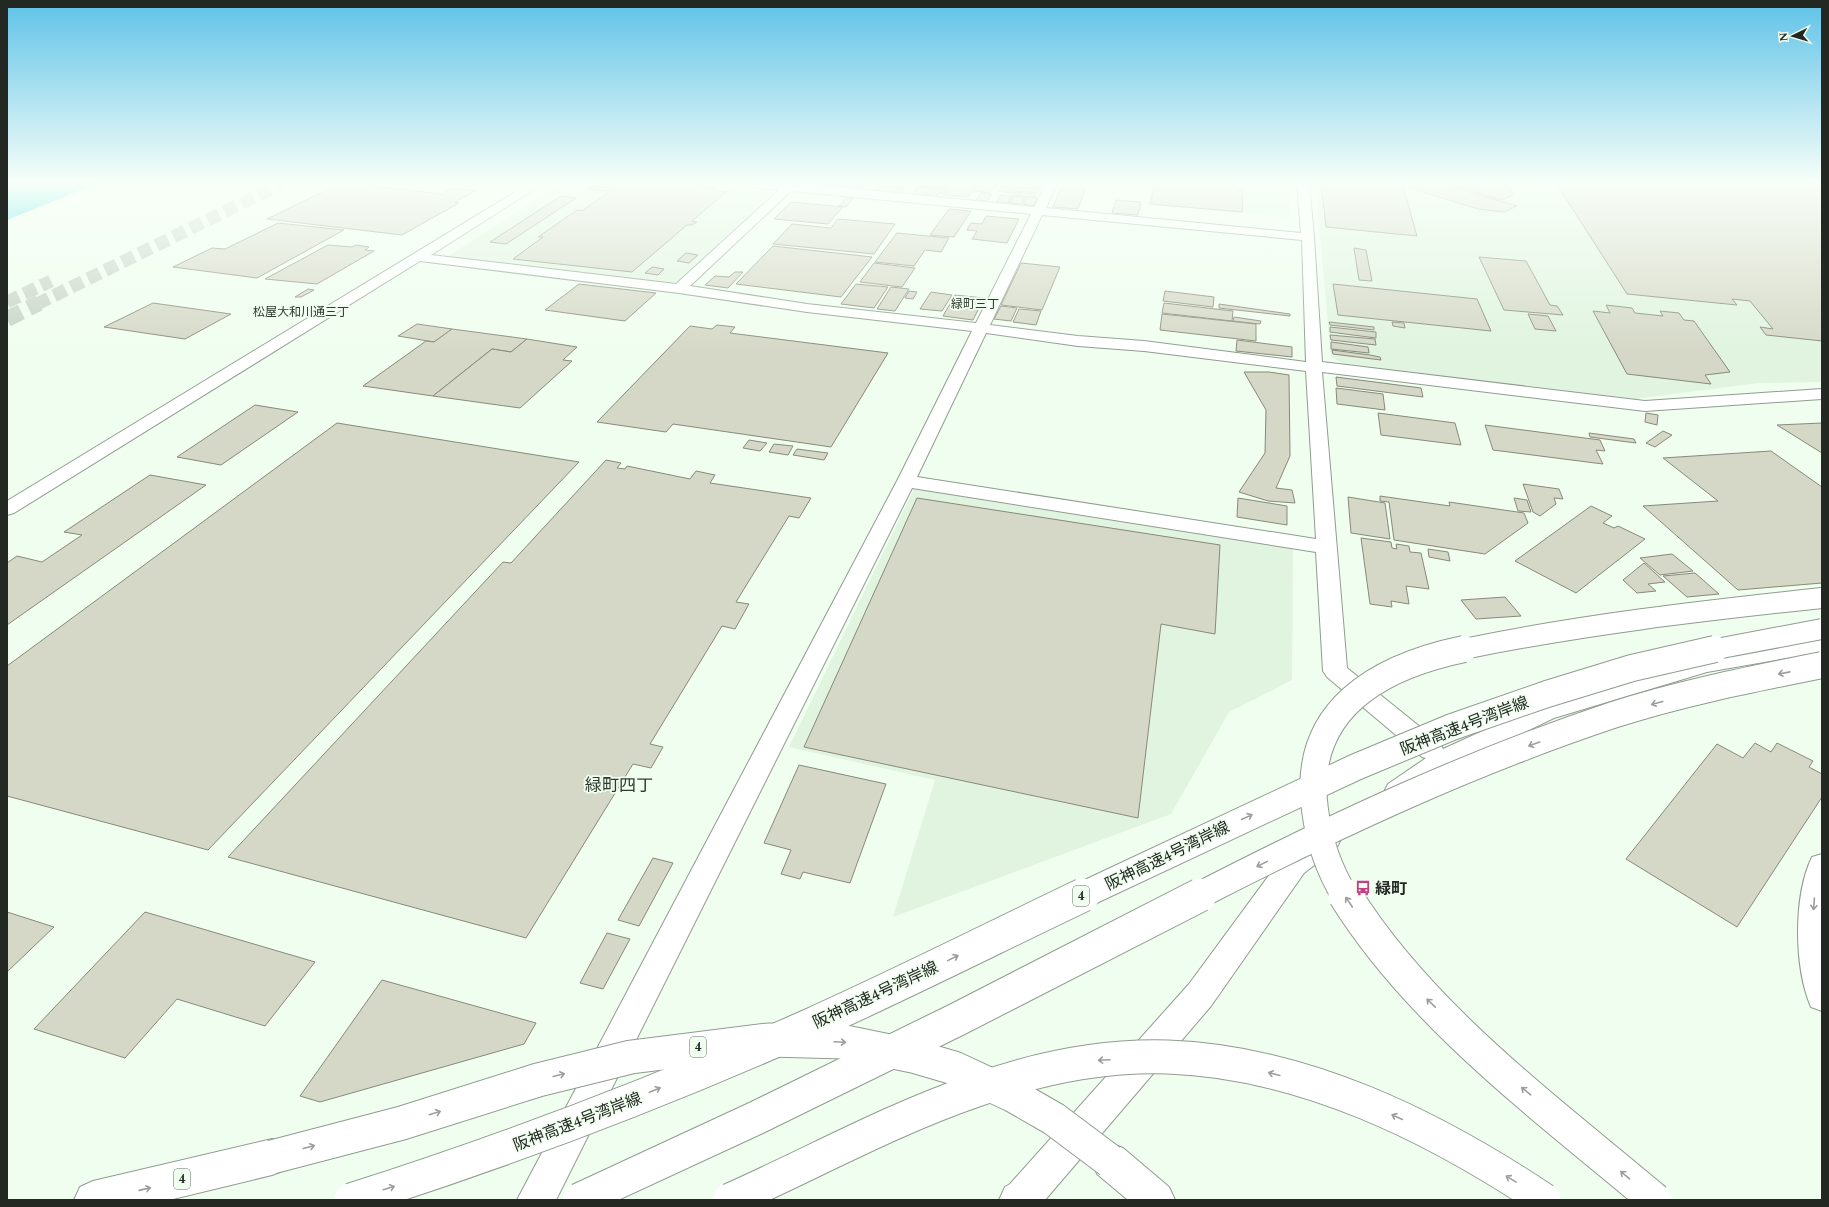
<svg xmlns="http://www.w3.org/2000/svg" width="1829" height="1207" viewBox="0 0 1829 1207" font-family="Spectral,'Noto Sans JP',serif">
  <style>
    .built { fill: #e0f4df }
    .water { fill: #30d8e7 }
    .building { fill: #d5d8c6; stroke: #878a79 }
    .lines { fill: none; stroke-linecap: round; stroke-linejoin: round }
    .highway-tunnel-far1 { stroke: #c7d3c6; stroke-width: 13; stroke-dasharray: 13 6; stroke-linecap: butt }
    .highway-tunnel { stroke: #c7d3c6; stroke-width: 16; stroke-dasharray: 16 8; stroke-linecap: butt }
    .minor-casing { stroke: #8f9c8f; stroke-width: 2 }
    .highway-casing { stroke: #8f9c8f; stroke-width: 2 }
    .minor { fill: #fff; fill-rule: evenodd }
    .highway { fill: #fff; fill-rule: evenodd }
    .highway-bridge-far2-casing { stroke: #8f9c8f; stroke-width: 22; stroke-linecap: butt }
    .highway-bridge-far1-casing { stroke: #8f9c8f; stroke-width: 28; stroke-linecap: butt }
    .highway-bridge-casing { stroke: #8f9c8f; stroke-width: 35; stroke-linecap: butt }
    .highway-bridge-far2 { stroke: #fff; stroke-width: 20 }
    .highway-bridge-far1 { stroke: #fff; stroke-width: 26 }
    .highway-bridge { stroke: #fff; stroke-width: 33 }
    .oneway { stroke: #9c9e9c }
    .labels { text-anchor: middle; stroke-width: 3.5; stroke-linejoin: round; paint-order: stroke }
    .far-neighbourhood-label { font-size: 12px; fill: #2f3a2f; stroke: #f0feef }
    .shield { fill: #f0feef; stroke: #606860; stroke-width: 1 }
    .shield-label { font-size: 12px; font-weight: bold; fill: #232823 }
    .near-street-label { font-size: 16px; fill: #232823; stroke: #f0feef }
    .near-poi-label { font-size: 16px; font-weight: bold; fill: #232823; stroke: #f0feef; text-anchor: start }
    .near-neighbourhood-label { font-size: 17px; fill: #2f3a2f; stroke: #f0feef }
  </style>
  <rect width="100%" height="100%" fill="#f0feef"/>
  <g class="built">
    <path d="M563 183H688L774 192 677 281 667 283 447 257Z"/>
    <path d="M1152 183H1289L1291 218 1146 204Z"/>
    <path d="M1315 183H1822V382L1758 383 1635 399 1342 363 1331 357Z"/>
    <path d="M914 489 1293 549 1292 680 1229 712 1171 814 893 917 935 780 789 747Z"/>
  </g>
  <path class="water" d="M7 183H98L7 220Z"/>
  <g class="building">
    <path d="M341 183 443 194 452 188 475 191 455 202 459 203 402 235 267 219Z"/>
    <path d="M623 183H660L714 188 713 190 726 192 692 221 697 222 692 225H687L632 272 513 259 543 237H538L577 210 582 211 610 191 587 189 592 186 616 188Z"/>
    <path d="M810 183H836L833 187 808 185Z"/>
    <path d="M845 183H856L855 185 864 186 860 190 840 188Z"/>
    <path d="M885 183H908L904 188 883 186Z"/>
    <path d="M923 183H930L948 185 945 189 921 186Z"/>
    <path d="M951 183H967L976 185 968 197 943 195Z"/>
    <path d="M1063 183 1087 184 1078 209 1053 207Z"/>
    <path d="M1155 183H1235L1234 189 1243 190 1242 212 1150 204Z"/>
    <path d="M1321 183H1402L1417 236 1326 227Z"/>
    <path d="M1409 183H1439L1517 206 1504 212 1478 209 1410 188Z"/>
    <path d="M1446 183H1507L1513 195 1502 200Z"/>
    <path d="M1556 183H1822V341L1766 335 1760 327 1773 329 1750 301 1732 299 1737 305 1627 294Z"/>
    <path d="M978 184 998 186 996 189H992L989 193 973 191Z"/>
    <path d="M1028 184 1043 185 1041 189 1026 187Z"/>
    <path d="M881 186 904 189 900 193 877 191Z"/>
    <path d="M1002 186 1015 187 1011 193 998 191Z"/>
    <path d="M918 187 931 188 925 196 916 195 913 193Z"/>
    <path d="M1017 187 1039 189 1037 193 1015 191Z"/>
    <path d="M933 188 945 189 942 193H939L936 197 927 196Z"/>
    <path d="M1014 192 1036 194 1034 197 1012 195Z"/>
    <path d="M981 193 992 194 987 201 976 200Z"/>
    <path d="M1001 195 1012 196 1008 203 996 202Z"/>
    <path d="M561 196 576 198 506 244 490 242Z"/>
    <path d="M1014 196 1025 197 1021 204 1009 203Z"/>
    <path d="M1026 197 1037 198 1033 206 1023 204Z"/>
    <path d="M846 198H853L846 207 839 206Z"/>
    <path d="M1116 200 1141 202 1138 215 1112 213Z"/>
    <path d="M791 202 843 207 828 224 774 219Z"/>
    <path d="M949 209 971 211 954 237 930 235Z"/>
    <path d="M986 216 1019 219 1007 243 972 239 977 231 967 230 971 223 982 224Z"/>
    <path d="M838 219 895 224 874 254 773 244 792 224 831 228Z"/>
    <path d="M278 223 344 230 257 278 173 267 212 248 225 249Z"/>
    <path d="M897 233 949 238 941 252 925 250 914 266 875 262Z"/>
    <path d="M328 245 352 247 356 245 369 247 365 250 374 251 317 284 265 279Z"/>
    <path d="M773 246 872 257 841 297 736 284Z"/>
    <path d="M1354 248 1366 250 1372 281 1359 280Z"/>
    <path d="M686 253 698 255 689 263 677 261Z"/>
    <path d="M1479 257 1526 261 1550 305 1557 306 1563 315 1504 310Z"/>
    <path d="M874 263 915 268 902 287 860 282Z"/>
    <path d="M1021 263 1060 267 1042 310 1001 305Z"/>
    <path d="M652 267 664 269 658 275 645 273Z"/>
    <path d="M735 272H743L728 288 705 285 715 276 729 277Z"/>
    <path d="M579 284 656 293 625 321 545 310Z"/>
    <path d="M856 284 888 287 874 308 841 304Z"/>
    <path d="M1333 284 1477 299 1491 331 1338 315Z"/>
    <path d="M891 287 909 289 895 311 877 309Z"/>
    <path d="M308 289 314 290 301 297H295Z"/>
    <path d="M909 291 917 292 913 299 905 298Z"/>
    <path d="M1165 291 1214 297 1213 307 1163 301Z"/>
    <path d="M931 292 952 295 942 311 920 309Z"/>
    <path d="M955 295 984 298 973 320 943 316Z"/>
    <path d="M153 303 231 314 185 339 104 327Z"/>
    <path d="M1164 303 1233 311 1232 321 1162 313Z"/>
    <path d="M1219 304 1290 314V316L1219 308Z"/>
    <path d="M1606 305 1632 308 1635 313 1663 316 1660 311 1679 313 1684 320 1694 321 1730 372 1705 375 1711 384 1627 374 1593 311 1610 313Z"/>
    <path d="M1001 306 1017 308 1011 321 994 319Z"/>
    <path d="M1019 309 1041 311 1036 325 1013 322Z"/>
    <path d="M1162 314 1256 324V341L1160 330Z"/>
    <path d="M1528 314 1548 316 1556 331 1535 329Z"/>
    <path d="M1234 317 1261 321 1260 324 1233 321Z"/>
    <path d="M1329 322 1374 327V330L1330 325Z"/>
    <path d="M1392 322 1404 323 1405 328 1393 326Z"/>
    <path d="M417 324 452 329 434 342 398 336Z"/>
    <path d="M717 325 735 327 730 333 888 353 831 447 673 424 666 432 597 422 690 326 712 329Z"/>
    <path d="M1330 327 1376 332V338L1330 332Z"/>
    <path d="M452 329 527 339 511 352 492 349 433 396 363 386 426 341 434 342Z"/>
    <path d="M1330 335 1375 339 1376 345 1331 340Z"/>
    <path d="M527 339 577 347 563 360 572 361 520 408 433 396 492 349 511 352Z"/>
    <path d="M1237 340 1292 347V357L1236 351Z"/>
    <path d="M1331 342 1368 347 1369 353 1331 349Z"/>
    <path d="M1332 350 1370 355 1380 357 1381 360 1333 354Z"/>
    <path d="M1244 372H1269L1289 375 1290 456 1276 488 1292 490 1295 503 1268 501 1239 492 1265 453 1266 410Z"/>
    <path d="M1336 377 1421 388 1423 397 1337 386Z"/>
    <path d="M1336 388 1383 394 1385 410 1337 404Z"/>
    <path d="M255 405 298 412 221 465 177 457Z"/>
    <path d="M1378 413 1455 423 1461 445 1381 435Z"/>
    <path d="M1646 413 1658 415 1657 425 1645 422Z"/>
    <path d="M337 423 579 462 208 850 7 796V666Z"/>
    <path d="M1822 423V453L1777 425Z"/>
    <path d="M1485 425 1600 440 1605 451 1596 450 1603 464 1493 450Z"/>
    <path d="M1663 431 1672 435 1655 447 1646 443Z"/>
    <path d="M1589 433 1634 439 1636 443 1590 437Z"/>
    <path d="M749 440 767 443 760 451 743 448Z"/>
    <path d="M774 444 793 446 788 455 769 452Z"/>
    <path d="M797 449 828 453 824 460 793 455Z"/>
    <path d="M1771 451 1822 487V583L1738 590 1643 506 1718 501 1663 458Z"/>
    <path d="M606 460 621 463 617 468 625 469 627 466 690 479 696 471 715 475 710 483 811 498 799 518 789 516 736 602 749 604 735 629 722 626 650 744 663 747 651 768 633 764 526 938 228 857 503 562 511 563Z"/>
    <path d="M150 475 206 485 7 625V563L17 556 42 562 82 535 64 532Z"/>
    <path d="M1523 484 1559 489 1563 499 1554 498 1556 504 1540 516 1533 512Z"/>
    <path d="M1380 496 1450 506 1449 502 1524 513 1528 523 1485 554 1394 540 1389 502 1380 501Z"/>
    <path d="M1348 497 1385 503 1390 539 1351 533Z"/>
    <path d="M917 498 1220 545 1215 634 1161 624 1138 818 804 747Z"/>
    <path d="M1238 498 1287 506V525L1237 517Z"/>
    <path d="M1514 498 1527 500 1531 512 1518 511Z"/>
    <path d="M1591 506 1612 516 1603 523 1614 528 1618 526 1645 539 1576 593 1515 561Z"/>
    <path d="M1361 538 1391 542 1392 548 1397 549 1396 544 1409 546 1410 552 1421 553 1429 589 1406 586 1409 604 1391 601 1392 607 1370 604Z"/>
    <path d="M1428 549 1448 552 1450 561 1429 557Z"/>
    <path d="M1672 554 1693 571 1660 575 1640 558Z"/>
    <path d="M1644 563 1665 582 1648 584 1656 591 1637 593 1623 580Z"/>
    <path d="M1695 573 1719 594 1687 597 1663 576Z"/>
    <path d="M1505 597 1521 616 1476 619 1461 600Z"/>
    <path d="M1755 743 1771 752 1777 743 1813 761 1809 767 1822 774V797L1737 927 1626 859 1717 744 1743 758Z"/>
    <path d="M799 765 886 784 850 883 803 872 800 879 781 874 791 850 764 843Z"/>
    <path d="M653 858 673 863 639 926 618 920Z"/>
    <path d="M7 912 54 927 7 972Z"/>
    <path d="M145 912 315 962 265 1026 177 999 125 1058 34 1029Z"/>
    <path d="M607 933 630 939 603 989 580 983Z"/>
    <path d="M382 980 536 1023 524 1044 320 1102 300 1096Z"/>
  </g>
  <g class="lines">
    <g class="highway-tunnel-far1">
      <path d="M7 302 51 281"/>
      <path d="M37 304 283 183"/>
    </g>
    <path class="highway-tunnel" d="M7 319 39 303"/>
    <defs>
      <g id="minor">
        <path d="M530 183H544L431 255 676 284 779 190 746 186 741 183H798L1034 207 1046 183H1057L1046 208 1301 233 1297 183H1309L1314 237 1322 362 1645 401 1822 389V399L1645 411 1322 372 1347 668 1440 743 1443 749 1546 702 1707 656 1822 636V652L1707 672 1554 718 1452 767 1406 800 1397 803 1388 800 1384 792 1388 784 1426 758 1422 757 1327 677 1323 671 1316 552 912 488 556 1200H517L897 481 972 331 807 312 679 293 420 261 14 513 7 515V501ZM791 191 1031 214 976 323 807 304 690 286ZM1042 215 1302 240 1306 362 1144 341 1078 336 990 325ZM986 333 1078 346 1144 351 1306 371 1316 539 917 477Z"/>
        <path d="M1326 829 1336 833 1340 841 1336 849 1304 873 1211 1006 1045 1200H999L1005 1187 1010 1184 1189 984 1284 855 1316 833Z"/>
      </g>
      <g id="highway">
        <path d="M1822 854V1011L1811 1007C1794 968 1793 896 1812 857Z"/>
        <path d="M272 1139 285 1144 290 1157 285 1170 272 1175 169 1200H74L80 1187 93 1181Z"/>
        <path d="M1110 1143 1123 1148 1169 1187 1175 1200H1128L1097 1174 1092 1161 1097 1148Z"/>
      </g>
    </defs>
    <use href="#minor" class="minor-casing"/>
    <use href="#highway" class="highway-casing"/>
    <use href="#minor" class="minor"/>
    <use href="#highway" class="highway"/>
    <defs>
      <g id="highway-bridge-far2">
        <path d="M1459 650C1579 625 1700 611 1822 598"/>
        <path d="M1711 650 1822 629"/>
      </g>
      <g id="highway-bridge-far1">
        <path d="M1081 896 1356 767 1452 727 1547 694 1632 668 1715 649"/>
        <path d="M1198 896C1332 827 1469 763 1613 715 1681 693 1752 679 1822 665"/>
        <path d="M1345 896C1329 870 1319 841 1315 810 1301 710 1378 667 1464 649"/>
      </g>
      <g id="highway-bridge">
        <path d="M1345 895C1420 1016 1547 1109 1655 1200"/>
        <path d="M272 1157 402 1123 538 1080 631 1057 768 1040 845 1042 913 1056 954 1068 1014 1096 1054 1119 1110 1161"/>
        <path d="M351 1200C508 1150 663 1091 813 1024 904 983 993 938 1083 895"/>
        <path d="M579 1200 756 1118 956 1020 1200 895"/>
        <path d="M730 1200C811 1164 890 1120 974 1091 1035 1069 1103 1055 1168 1057 1304 1062 1433 1126 1544 1200"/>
      </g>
    </defs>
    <use href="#highway-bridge-far2" class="highway-bridge-far2-casing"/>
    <use href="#highway-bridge-far1" class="highway-bridge-far1-casing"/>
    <use href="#highway-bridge" class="highway-bridge-casing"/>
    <use href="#highway-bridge-far2" class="highway-bridge-far2"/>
    <use href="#highway-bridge-far1" class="highway-bridge-far1"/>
    <use href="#highway-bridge" class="highway-bridge"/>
  </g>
  <defs><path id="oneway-shaft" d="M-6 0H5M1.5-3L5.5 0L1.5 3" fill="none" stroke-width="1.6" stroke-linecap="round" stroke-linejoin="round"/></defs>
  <g class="oneway">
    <use href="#oneway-shaft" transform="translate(1784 673) rotate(169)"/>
    <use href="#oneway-shaft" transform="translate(1657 703) rotate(165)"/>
    <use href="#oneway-shaft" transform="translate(1534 744) rotate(160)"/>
    <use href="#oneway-shaft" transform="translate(1247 817) rotate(-25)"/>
    <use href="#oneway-shaft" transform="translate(1262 864) rotate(154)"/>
    <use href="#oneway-shaft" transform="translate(1349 902) rotate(-124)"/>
    <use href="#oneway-shaft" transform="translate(1814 904) rotate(94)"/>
    <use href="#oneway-shaft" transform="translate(953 958) rotate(-26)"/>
    <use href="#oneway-shaft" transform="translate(1431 1003) rotate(-136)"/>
    <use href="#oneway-shaft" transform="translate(840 1042) rotate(3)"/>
    <use href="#oneway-shaft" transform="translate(1104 1060) rotate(177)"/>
    <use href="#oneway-shaft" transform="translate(1274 1074) rotate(-165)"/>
    <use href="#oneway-shaft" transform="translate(559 1075) rotate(-14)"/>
    <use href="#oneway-shaft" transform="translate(655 1090) rotate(-23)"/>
    <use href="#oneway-shaft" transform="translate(1526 1091) rotate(-140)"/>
    <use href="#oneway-shaft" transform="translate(435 1113) rotate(-17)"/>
    <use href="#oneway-shaft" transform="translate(1397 1117) rotate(-155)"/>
    <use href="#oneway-shaft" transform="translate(309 1147) rotate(-15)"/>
    <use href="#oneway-shaft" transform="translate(1625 1175) rotate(-140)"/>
    <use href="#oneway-shaft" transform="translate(1511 1179) rotate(-149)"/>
    <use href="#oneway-shaft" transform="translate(389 1188) rotate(-17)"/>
    <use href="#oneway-shaft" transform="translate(145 1189) rotate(-13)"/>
  </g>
  <linearGradient id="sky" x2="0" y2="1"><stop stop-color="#5ec2e8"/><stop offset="0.52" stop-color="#f8fff8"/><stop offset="1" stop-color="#f8fff8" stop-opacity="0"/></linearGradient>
  <rect width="1829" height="352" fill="url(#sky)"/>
  <defs>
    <symbol id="bus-bare" viewBox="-9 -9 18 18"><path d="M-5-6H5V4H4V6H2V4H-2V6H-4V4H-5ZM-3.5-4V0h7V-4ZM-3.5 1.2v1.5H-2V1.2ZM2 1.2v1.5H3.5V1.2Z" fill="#c54082" stroke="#f0feef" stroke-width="2.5" paint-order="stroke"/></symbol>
  </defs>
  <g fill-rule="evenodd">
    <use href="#bus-bare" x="1352" y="877" width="22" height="22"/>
  </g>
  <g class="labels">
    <g class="far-neighbourhood-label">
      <text x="975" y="308">緑町三丁</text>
      <text x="301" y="316">松屋大和川通三丁</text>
    </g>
    <g class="shield">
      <rect x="1073" y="886" width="16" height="20" rx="3"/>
      <rect x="690" y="1037" width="16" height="20" rx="3"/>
      <rect x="174" y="1169" width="16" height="20" rx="3"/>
    </g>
    <g class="shield-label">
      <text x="1081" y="900">4</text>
      <text x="698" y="1051">4</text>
      <text x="182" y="1183">4</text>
    </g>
    <g class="near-street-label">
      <text transform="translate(1464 725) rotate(-21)" y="6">阪神高速4号湾岸線</text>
      <text transform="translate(1167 855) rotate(-26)" y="6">阪神高速4号湾岸線</text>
      <text transform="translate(875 994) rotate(-25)" y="6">阪神高速4号湾岸線</text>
      <text transform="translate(577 1121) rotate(-21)" y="6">阪神高速4号湾岸線</text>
    </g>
    <g class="near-poi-label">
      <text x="1375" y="894">緑町</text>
    </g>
    <g class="near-neighbourhood-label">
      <text x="619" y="791">緑町四丁</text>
    </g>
  </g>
  <rect width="1829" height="1207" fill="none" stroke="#232823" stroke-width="16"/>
  <g transform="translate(1793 36) rotate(265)" stroke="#f0feef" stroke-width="3" paint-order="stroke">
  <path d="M0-3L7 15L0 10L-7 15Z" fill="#232823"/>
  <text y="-6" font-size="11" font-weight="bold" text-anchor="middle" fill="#232823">N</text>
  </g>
</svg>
